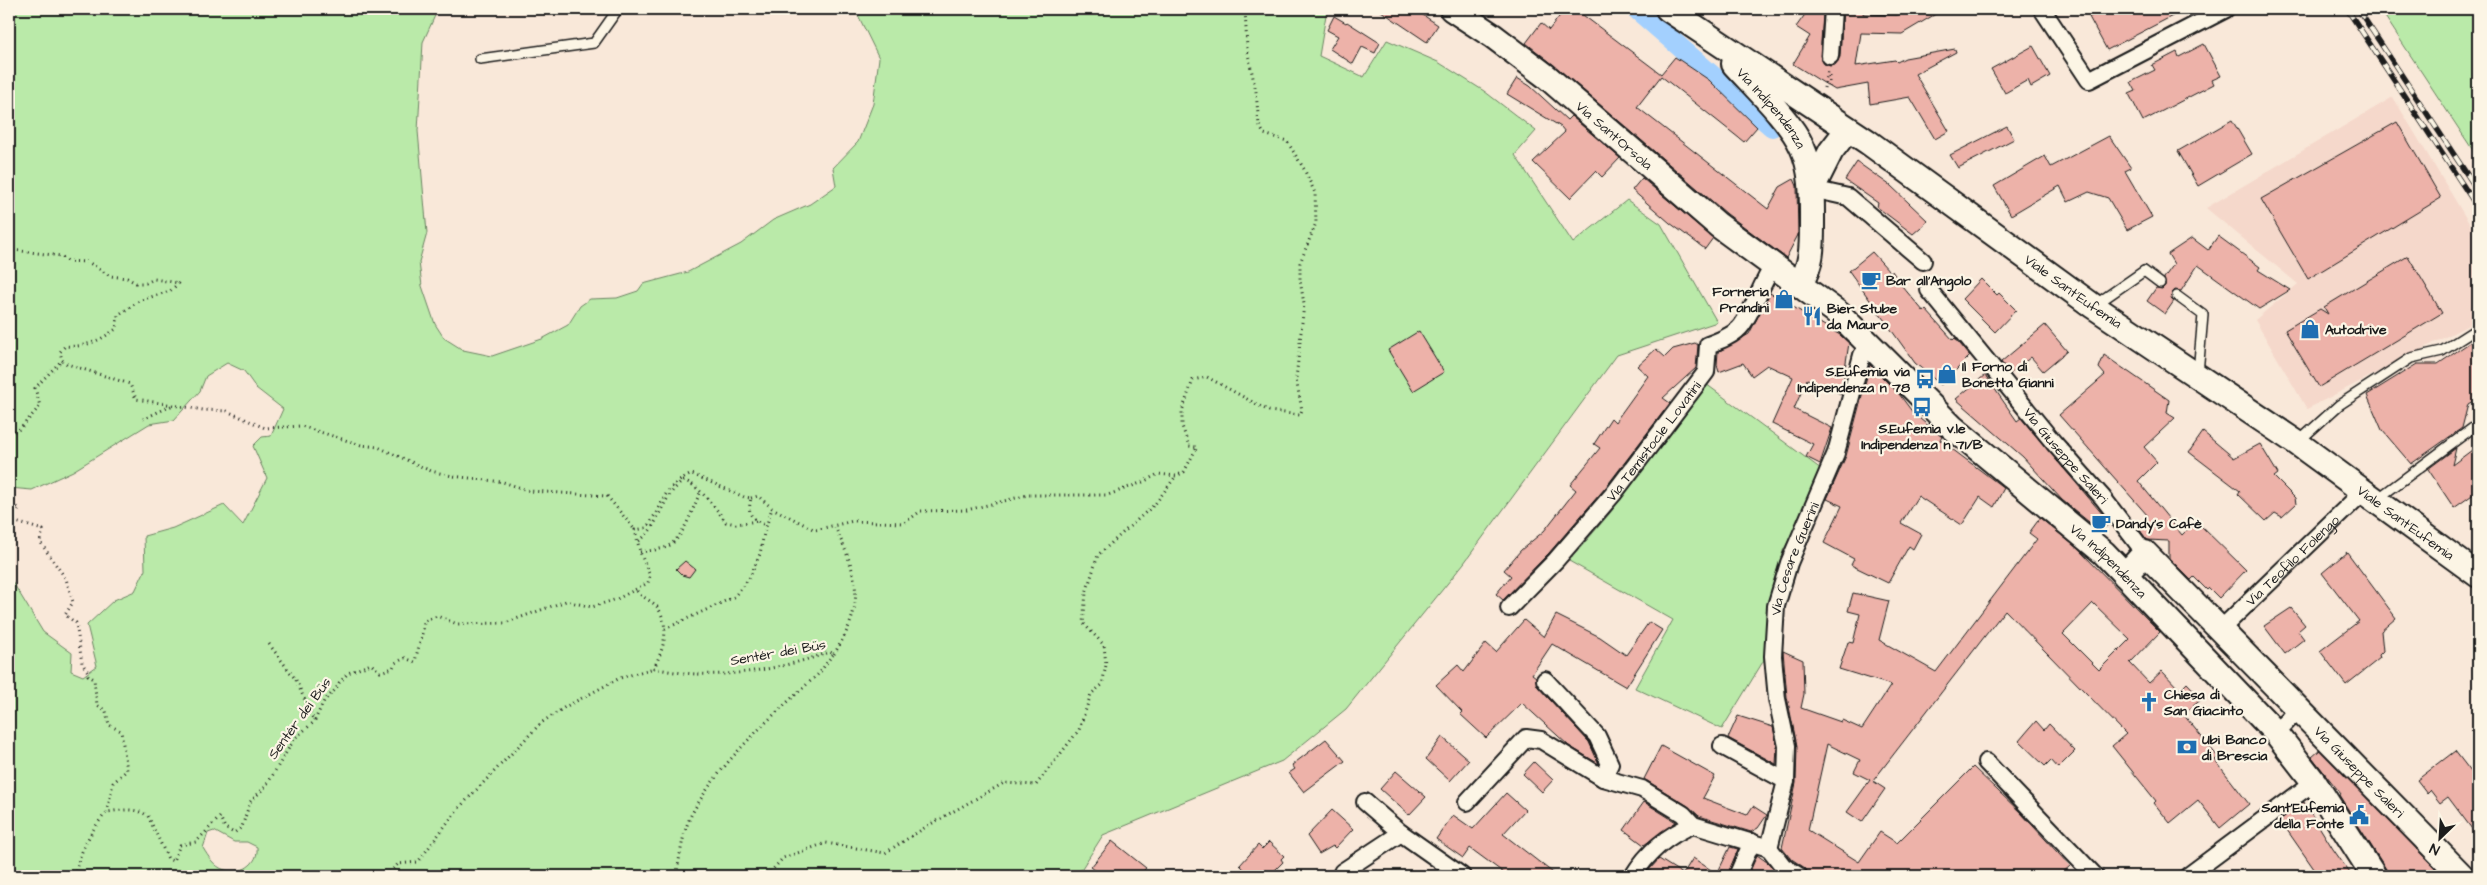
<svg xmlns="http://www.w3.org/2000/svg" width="2487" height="885" viewBox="0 0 2487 885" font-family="'Architects Daughter',sans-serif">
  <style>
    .built { fill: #f5d8cb }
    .green { fill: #baeaa9; stroke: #6b8362; fill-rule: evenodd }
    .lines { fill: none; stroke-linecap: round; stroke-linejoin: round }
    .canal { stroke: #a3d0fe; stroke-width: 20 }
    .building { fill: #edb2a9; stroke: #1c1c1c; fill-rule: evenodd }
    .lane-casing { stroke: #1c1c1c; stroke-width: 12 }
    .street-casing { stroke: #1c1c1c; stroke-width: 20 }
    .secondary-casing { stroke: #1c1c1c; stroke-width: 28 }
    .path { stroke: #1c1c1c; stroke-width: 3; stroke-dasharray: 1 4; stroke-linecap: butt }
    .lane { stroke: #fcf5e5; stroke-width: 9 }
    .street { stroke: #fcf5e5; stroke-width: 16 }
    .secondary { stroke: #fcf5e5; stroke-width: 24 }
    .rail-casing { stroke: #1c1c1c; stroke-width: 5.5 }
    .rail { stroke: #fcf5e5; stroke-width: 4; stroke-dasharray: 11; stroke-linecap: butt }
    .labels { text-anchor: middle; stroke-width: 4.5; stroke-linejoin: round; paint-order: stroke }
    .street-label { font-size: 14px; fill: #1c1c1c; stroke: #fcf5e5 }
    .poi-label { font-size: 14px; font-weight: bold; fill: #1c1c1c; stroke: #fcf5e5; text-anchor: start }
  </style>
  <rect width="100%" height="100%" fill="#f9e8d9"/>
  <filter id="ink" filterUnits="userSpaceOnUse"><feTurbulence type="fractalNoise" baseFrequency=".02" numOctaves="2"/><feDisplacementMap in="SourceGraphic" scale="10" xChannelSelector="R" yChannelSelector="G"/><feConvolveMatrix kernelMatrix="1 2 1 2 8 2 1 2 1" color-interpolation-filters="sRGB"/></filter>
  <g filter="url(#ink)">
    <path class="built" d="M2393 97 2478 238V320L2307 409 2255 320 2298 284 2206 208Z"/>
    <g class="green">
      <path d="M9 9H438L423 42 418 131 427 233 419 262 422 286 435 324 444 338 463 350 492 356 542 339 568 325 580 306 590 299 617 298 638 291 643 284 688 272 741 244 773 220 810 204 836 186 833 168 858 142 873 104 879 58 855 9H1327L1319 56 1364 77 1387 40 1438 62 1484 91 1536 131 1515 155 1573 243 1627 200 1661 224 1717 322 1617 355 1464 563 1346 709 1282 761 1103 835 1077 876H9V576L43 632 72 653 71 671 83 676 97 666 87 625 114 600 135 591 145 570 144 536 173 528 224 505 243 525 267 478 253 446 262 437 271 436 283 409 256 388 244 371 227 363 206 376 200 391 174 420 149 424 73 471 32 490 9 488ZM214 831 234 842H247L257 847C259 864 241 875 225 870 214 867 208 856 203 848L208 833Z"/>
      <path d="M2380 9H2478V158Z"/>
      <path d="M1706 384 1825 472 1783 551 1773 586 1767 619 1764 660 1722 729 1635 688 1673 620 1569 561 1610 513Z"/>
    </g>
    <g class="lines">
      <path class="canal" d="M1636 9 1772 127"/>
    </g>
    <g class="building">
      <path d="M1378 9H1414L1438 25 1427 42Z"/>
      <path d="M1565 9H1575L1661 74 1675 57 1709 80 1757 127 1744 142 1661 76 1637 107 1768 209 1780 187 1794 179 1797 186 1798 235 1786 258 1727 214 1555 66 1526 43 1541 23 1549 30Z"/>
      <path d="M1809 9H1814L1823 14 1820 56 1824 64 1830 66 1835 65 1840 57 1843 9H1864L1863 14 1897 15 1912 9H1944L1902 34 1861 33 1856 66 1895 60 1897 62 1905 58 1955 49 1956 52 1915 74 1949 131 1935 139 1910 97 1870 104 1868 84 1835 90 1793 64 1810 36 1796 27Z"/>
      <path d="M2106 9H2186L2107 50 2089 17Z"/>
      <path d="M1334 16 1346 23 1347 22 1380 43 1375 53 1362 47 1353 64 1330 49 1338 36 1327 30Z"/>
      <path d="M2204 44 2221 76 2212 80 2214 84 2143 121 2129 94 2136 91 2131 82 2155 70 2152 65 2177 52 2179 57Z"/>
      <path d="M2033 46 2050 76 2031 87 2028 80 2005 93 1991 69Z"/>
      <path d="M1517 78 1530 86 1567 120 1571 116 1620 158 1602 177 1596 171 1570 198 1533 162 1565 132 1561 127 1507 94Z"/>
      <path d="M2232 120 2252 154 2198 186 2178 151Z"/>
      <path d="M2397 122 2441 198 2308 279 2261 199Z"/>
      <path d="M2007 126 2014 139 1958 168 1950 155Z"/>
      <path d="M2109 136 2131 168 2125 171 2152 217 2127 230 2108 198 2089 192 2068 202 2060 186 2011 215 1994 186 2045 156 2051 167Z"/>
      <path d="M1857 162 1891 186 1928 221 1913 234 1877 207 1878 203 1845 180Z"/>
      <path d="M1642 178 1713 238 1705 249 1670 223 1632 190Z"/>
      <path d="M2218 236 2260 267 2258 270 2290 290 2259 309 2198 265 2181 291 2175 290 2172 293 2171 298 2174 301 2165 314 2147 301 2156 288 2162 289 2165 286 2164 278 2174 264 2168 254 2192 238 2208 250Z"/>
      <path d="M1872 252 1890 272 1892 271 1902 286 1924 312 1926 310 1953 340 1955 338 1970 356 1941 385 1915 363 1849 271Z"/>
      <path d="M2408 256 2442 313 2319 387 2285 330 2320 309 2328 314 2324 307Z"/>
      <path d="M1981 279 1997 295 1999 293 2016 310 1995 332 1962 299Z"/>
      <path d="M1770 293 1840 335 1849 343 1841 394 1807 379 1794 409 1832 428 1820 464 1806 457 1813 444 1772 424 1793 377 1767 365 1752 376 1743 363 1719 372 1717 365 1718 352 1749 334Z"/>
      <path d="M2045 325 2067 351 2043 371 2031 357 2010 374 2001 362Z"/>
      <path d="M1419 331 1444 372 1413 391 1388 350Z"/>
      <path d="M2478 337V398L2468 404 2462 428 2411 464 2382 430 2367 395 2417 364H2438Z"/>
      <path d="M1695 343 1698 345 1696 368 1663 398 1670 403 1606 487 1549 553 1503 600 1496 594 1511 576 1504 570 1521 550 1544 531 1576 490 1570 485 1600 448 1594 444 1611 418 1615 422 1648 376 1637 366 1656 349 1665 357 1673 349Z"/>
      <path d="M2104 355 2169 400 2167 413 2175 418 2144 447 2157 462 2138 481 2182 535 2196 521 2246 570 2219 598 2209 588 2207 590 2194 577 2191 580 2169 558V541L2147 540 2137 526 2148 516 2059 415 2105 375 2099 368Z"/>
      <path d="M1870 365 1899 394 1914 414 1942 437 1940 440 2004 488 1994 507 1980 497 1962 525 1918 496 1901 523 1921 534 1913 549 1909 546 1888 583 1851 565 1854 559 1824 543 1842 506 1827 499 1846 456Z"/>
      <path d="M1985 375 2017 421 2021 418 2110 523 2100 531 2062 500 2023 457 1956 399Z"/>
      <path d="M2203 432 2234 458 2260 444 2278 474 2274 477 2295 498 2296 504 2282 517 2275 513 2266 521 2238 494 2240 491 2189 452Z"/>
      <path d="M2456 448 2452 465 2472 450 2478 459V491L2454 508 2428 469Z"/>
      <path d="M2040 518 2076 547 2160 632 2130 663 2149 683 2162 671 2180 690 2187 683 2202 699 2183 714 2218 757 2215 760 2249 804 2220 828 2198 800 2170 823 2154 803 2156 801 2112 746 2126 734 2005 610 1873 781 1885 789 1862 822 1847 812 1870 780 1854 772 1860 760 1827 744 1808 830 1859 862 1880 832 1897 843 1973 767 2021 813 2070 866 2059 876H1809L1805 868 1790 858 1782 848 1796 783 1797 746 1787 697 1783 651 1803 660 1804 694 1801 708 1841 722 1842 720 1862 729 1891 685 1839 669 1848 642 1853 643 1860 614 1848 611 1853 593 1889 601 1879 640 1936 672 2037 539 2029 533ZM2093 603 2130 639 2099 670 2063 634Z"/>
      <path d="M2347 552 2396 618 2381 631 2383 651 2379 655 2380 658 2346 685 2320 651 2359 621 2322 573Z"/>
      <path d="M685 561 695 569 689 577 682 575 676 569Z"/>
      <path d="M2291 608 2305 625 2298 631 2304 639 2285 654 2264 626Z"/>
      <path d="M1556 615 1600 637 1626 655 1649 622 1662 630 1626 687 1552 644 1532 674 1536 677 1538 687 1589 742 1599 764 1569 746 1522 703 1486 738 1460 714 1462 712 1436 685 1458 665 1464 672 1486 643 1496 652 1524 620 1544 637Z"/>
      <path d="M1738 716 1773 727 1777 747 1776 764 1728 738Z"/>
      <path d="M2036 721 2044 730 2049 724 2075 751 2058 768 2051 760 2045 766 2019 741Z"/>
      <path d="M1442 737 1469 760 1450 781 1426 759Z"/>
      <path d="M1326 739 1345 761 1304 792 1289 773 1295 769 1292 765Z"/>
      <path d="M1661 746 1715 776 1703 798 1747 815 1753 806 1767 815 1758 828 1751 832 1699 816 1688 806 1644 779Z"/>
      <path d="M2320 750 2443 876H2388L2386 869 2339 795 2341 794 2312 757Z"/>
      <path d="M2455 751 2478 781V837L2448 797 2440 803 2430 790 2427 793 2417 780Z"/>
      <path d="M1534 762 1553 780 1542 792 1523 774Z"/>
      <path d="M1396 771 1426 797 1409 815 1380 789Z"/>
      <path d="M1506 793 1525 810 1503 834 1557 876H1508L1470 848 1463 858 1436 839 1453 815 1473 829Z"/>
      <path d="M1644 802 1676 822 1644 845 1624 830Z"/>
      <path d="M2304 802 2333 849 2352 876H2319L2280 820Z"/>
      <path d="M1332 810 1353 829 1335 848 1333 846 1319 854 1307 836Z"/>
      <path d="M1112 841 1146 868 1139 876H1103L1091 867Z"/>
      <path d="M1269 842 1284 856 1281 859 1283 862 1269 876H1251L1240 865 1258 845 1262 849Z"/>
      <path d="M1730 847 1738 849 1727 876H1658L1649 870 1659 859 1683 874 1693 858 1717 874Z"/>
      <path d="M1757 855 1767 862 1781 876H1748Z"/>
    </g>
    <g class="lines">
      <defs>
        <g id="lane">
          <path d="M480 59 594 43 618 9"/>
          <path d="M2177 296 2203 315 2198 373"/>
          <path d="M2095 305 2144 271 2160 283"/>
          <path d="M2297 443 2339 405 2411 358 2442 351 2478 328"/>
          <path d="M2376 500 2478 424"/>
        </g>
        <g id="street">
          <path d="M2042 9 2089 80 2226 9"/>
          <path d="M1830 56 1833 9"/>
          <path d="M1812 189 1848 197 1923 261"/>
          <path id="s1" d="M1929 290 2054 443 2103 498 2145 553"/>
          <path id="s2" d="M1509 608 1556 560 1614 493 1706 372 1708 345C1719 341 1735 335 1742 325 1755 307 1761 283 1774 265"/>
          <path id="s3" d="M2221 629 2364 491"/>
          <path d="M1545 680 1597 736 1610 764 1603 778"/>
          <path d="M2276 733 2297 711"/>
          <path d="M1722 746 1786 781"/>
          <path d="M1986 762 2095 876"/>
          <path d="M1365 802 1401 833 1462 876"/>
          <path d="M1467 802 1526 738 1541 740 1603 778 1642 789 1683 814 1693 825"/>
          <path id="s4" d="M1769 848 1786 781 1787 746 1777 699 1773 656 1776 606 1789 563 1836 453 1862 355 1870 345"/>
          <path d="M1769 848 1783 866 1799 876"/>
          <path d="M1342 872 1401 833"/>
          <path d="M1633 876C1647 853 1668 835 1693 825L1769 848"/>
          <path d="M1737 876 1752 842"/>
          <path d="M2188 876 2314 782"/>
        </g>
        <g id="secondary">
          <path id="s5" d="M1452 9 1493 36 1546 76 1718 225 1838 313 1952 427 2104 553 2276 733 2314 782 2374 876"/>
          <path id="s6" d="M1668 9 1868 142 2093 306 2297 443 2478 575"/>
          <path id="s7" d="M1734 64C1753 85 1791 121 1802 147 1813 171 1812 199 1812 225 1812 247 1812 265 1800 284"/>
          <path d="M1812 189 1831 151 1848 129"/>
          <path id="s8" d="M2125 575 2145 553 2462 876"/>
        </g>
      </defs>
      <use href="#lane" class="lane-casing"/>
      <use href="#street" class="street-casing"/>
      <use href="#secondary" class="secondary-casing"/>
      <g class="path">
        <path d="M1829 87V72"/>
        <path d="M1824 88 1827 72"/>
        <path d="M9 247 13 250 61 256 68 261 88 262 110 276 127 278 136 283H146L154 279 179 283 170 291 141 300 118 315 116 329C101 340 85 348 65 346L60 352 62 360 67 364 130 384 136 399 203 410 227 411 265 428 301 426 361 445 378 447 431 471 452 476 503 482 530 491 607 496 635 530"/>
        <path d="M143 419 173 405"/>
        <path d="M9 433 20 429 40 406 35 388 62 360"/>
        <path d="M751 498 758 496 772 508 815 530 853 521 904 523 921 511 967 510 1028 495H1108L1143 482 1158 474 1176 476 1184 472 1197 447 1189 446 1182 426V411L1193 380 1207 377 1269 411 1300 415 1302 410 1296 379 1304 304 1300 280V263L1316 223 1315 193 1304 169 1287 141 1264 134 1259 125 1256 92 1247 49 1245 9"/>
        <path d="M9 501 20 509 9 518"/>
        <path d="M9 520 43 530 40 542 66 579 73 602 65 615 76 623 82 663 88 672V675L94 679 97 705 106 711 109 725 121 731 127 770 113 783 107 812"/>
        <path d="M639 541C661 526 660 496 684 481 697 483 718 511 726 522L736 524 758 521"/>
        <path d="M640 552C648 551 656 550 664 548 683 542 692 509 700 493"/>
        <path d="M637 591C642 598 653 601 658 608 671 629 663 649 654 668 711 682 776 671 830 652L834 654C826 661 823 671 815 677 771 717 724 758 694 810 682 830 681 854 676 876"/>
        <path d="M665 629 734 597 750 577 760 554 764 533 772 508"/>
        <path d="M269 644 296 680 314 721"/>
        <path d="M834 654C866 604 859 578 835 527"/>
        <path d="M75 876C78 854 92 828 107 812 122 810 135 807 148 816L168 859 173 861 180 845 196 842 220 817 225 828 234 833 242 827 250 802 266 786 295 738 314 722 324 701 336 689 339 683 348 673 371 664 380 672 393 668 395 663 405 658 415 662C418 647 423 635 424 621L437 616 457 624 505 623 566 601 592 607 617 599 648 583 650 576 640 552 635 530 646 528C666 503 658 490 692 474L744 497 751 498C747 516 751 517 766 526"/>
        <path d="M386 876 398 864 418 862 457 810 541 723 565 707 620 678 654 668"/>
        <path d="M767 876 783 858 826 843 885 853 929 825 1004 783 1036 785 1079 730 1091 694 1102 685 1106 665 1104 645 1083 623 1086 593 1098 555 1155 504 1176 476"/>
      </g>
      <use href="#lane" class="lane"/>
      <use href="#street" class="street"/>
      <use href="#secondary" class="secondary"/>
      <defs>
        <g id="rail">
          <path d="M2347 9 2478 208"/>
          <path d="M2358 9 2478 191"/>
        </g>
      </defs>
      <use href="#rail" class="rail-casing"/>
      <use href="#rail" class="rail"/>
    </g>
  </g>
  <defs>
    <symbol id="cafe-bare" viewBox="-9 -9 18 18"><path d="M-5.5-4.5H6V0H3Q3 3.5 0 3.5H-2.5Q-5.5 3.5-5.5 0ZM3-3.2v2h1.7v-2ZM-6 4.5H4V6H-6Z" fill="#1f6fb2" stroke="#fcf5e5" stroke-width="2.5" paint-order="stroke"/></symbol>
    <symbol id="shop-bare" viewBox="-9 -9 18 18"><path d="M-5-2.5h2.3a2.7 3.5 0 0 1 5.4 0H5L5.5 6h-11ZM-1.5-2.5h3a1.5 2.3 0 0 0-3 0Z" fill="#1f6fb2" stroke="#fcf5e5" stroke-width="2.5" paint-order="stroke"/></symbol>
    <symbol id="restaurant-bare" viewBox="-9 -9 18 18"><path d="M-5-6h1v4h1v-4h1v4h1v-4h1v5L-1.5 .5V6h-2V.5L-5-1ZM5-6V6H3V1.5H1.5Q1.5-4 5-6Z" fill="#1f6fb2" stroke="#fcf5e5" stroke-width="2.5" paint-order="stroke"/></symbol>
    <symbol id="bus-bare" viewBox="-9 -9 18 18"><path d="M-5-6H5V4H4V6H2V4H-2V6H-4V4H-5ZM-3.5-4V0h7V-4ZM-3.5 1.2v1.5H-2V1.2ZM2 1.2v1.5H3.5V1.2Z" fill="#1f6fb2" stroke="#fcf5e5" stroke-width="2.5" paint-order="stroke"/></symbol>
    <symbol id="church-bare" viewBox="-9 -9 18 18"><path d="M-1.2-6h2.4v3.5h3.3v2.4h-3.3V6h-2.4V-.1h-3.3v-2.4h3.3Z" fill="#1f6fb2" stroke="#fcf5e5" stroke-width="2.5" paint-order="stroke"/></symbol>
    <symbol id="bank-bare" viewBox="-9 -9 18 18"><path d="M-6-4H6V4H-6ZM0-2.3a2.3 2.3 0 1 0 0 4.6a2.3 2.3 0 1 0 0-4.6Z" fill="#1f6fb2" stroke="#fcf5e5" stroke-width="2.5" paint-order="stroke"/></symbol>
    <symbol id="civic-bare" viewBox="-9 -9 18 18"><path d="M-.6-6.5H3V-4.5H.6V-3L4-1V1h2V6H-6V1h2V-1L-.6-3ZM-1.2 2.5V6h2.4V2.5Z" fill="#1f6fb2" stroke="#fcf5e5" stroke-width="2.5" paint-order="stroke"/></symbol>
  </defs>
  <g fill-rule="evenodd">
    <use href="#cafe-bare" x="1857" y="266" width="28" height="28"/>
    <use href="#shop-bare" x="1770" y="285" width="28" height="28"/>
    <use href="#restaurant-bare" x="1798" y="302" width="28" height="28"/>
    <use href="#shop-bare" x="2296" y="315" width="28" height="28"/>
    <use href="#shop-bare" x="1933" y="360" width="28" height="28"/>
    <use href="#bus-bare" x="1911" y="365" width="28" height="28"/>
    <use href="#bus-bare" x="1908" y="393" width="28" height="28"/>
    <use href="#cafe-bare" x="2087" y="509" width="28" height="28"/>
    <use href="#church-bare" x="2135" y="688" width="28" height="28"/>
    <use href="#bank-bare" x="2173" y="733" width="28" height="28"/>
    <use href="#civic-bare" x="2345" y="801" width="28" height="28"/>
  </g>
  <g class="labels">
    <g class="street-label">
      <text dy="5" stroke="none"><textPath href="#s7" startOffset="58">Via Indipendenza</textPath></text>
      <text dy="5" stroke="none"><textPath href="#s5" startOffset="206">Via Sant'Orsola</textPath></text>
      <text dy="5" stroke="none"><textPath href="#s6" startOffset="494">Viale Sant'Eufemia</textPath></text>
      <text dy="5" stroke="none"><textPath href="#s2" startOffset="221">Via Temistocle Lovatini</textPath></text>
      <text dy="5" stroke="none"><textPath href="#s1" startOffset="215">Via Giuseppe Saleri</textPath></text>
      <text dy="5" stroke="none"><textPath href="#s6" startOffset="899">Viale Sant'Eufemia</textPath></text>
      <text dy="5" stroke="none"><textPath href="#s4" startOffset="296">Via Cesare Guerini</textPath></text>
      <text dy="5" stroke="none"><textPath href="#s3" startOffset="99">Via Teofilo Folengo</textPath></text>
      <text dy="5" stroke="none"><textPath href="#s5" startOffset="859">Via Indipendenza</textPath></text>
      <text transform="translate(778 652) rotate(-10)" y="5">Sentér dei Büs</text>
      <text transform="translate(299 718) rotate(-54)" y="5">Sentér dei Büs</text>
      <text dy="5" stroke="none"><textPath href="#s8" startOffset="336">Via Giuseppe Saleri</textPath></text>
    </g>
    <g class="poi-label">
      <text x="1886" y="285">Bar all'Angolo</text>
      <text x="1769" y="296" text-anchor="end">Forneria<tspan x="1769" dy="16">Prandini</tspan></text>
      <text x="1827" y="313">Bier Stube<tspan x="1827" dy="16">da Mauro</tspan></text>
      <text x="2325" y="334">Autodrive</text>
      <text x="1962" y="371">Il Forno di<tspan x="1962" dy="16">Bonetta Gianni</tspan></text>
      <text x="1910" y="376" text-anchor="end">S.Eufemia via<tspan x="1910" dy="16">Indipendenza n 78</tspan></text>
      <text x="1922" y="433" text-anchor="middle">S.Eufemia v.le<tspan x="1922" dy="16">Indipendenza n 71/B</tspan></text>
      <text x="2116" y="528">Dandy's Cafè</text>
      <text x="2164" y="699">Chiesa di<tspan x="2164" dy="16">San Giacinto</tspan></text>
      <text x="2202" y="744">Ubi Banco<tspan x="2202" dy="16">di Brescia</tspan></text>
      <text x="2344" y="812" text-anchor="end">Sant'Eufemia<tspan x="2344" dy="16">della Fonte</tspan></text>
    </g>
  </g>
  <rect width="2487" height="885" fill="none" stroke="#fcf5e5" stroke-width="30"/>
  <rect x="15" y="15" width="2457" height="855" fill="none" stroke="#1c1c1c" stroke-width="2" filter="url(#ink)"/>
  <g transform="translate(2440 838) rotate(205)" stroke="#fcf5e5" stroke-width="4" paint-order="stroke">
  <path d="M0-4L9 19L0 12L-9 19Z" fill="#1c1c1c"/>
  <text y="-8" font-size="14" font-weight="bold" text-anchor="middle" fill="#1c1c1c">N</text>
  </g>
</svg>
